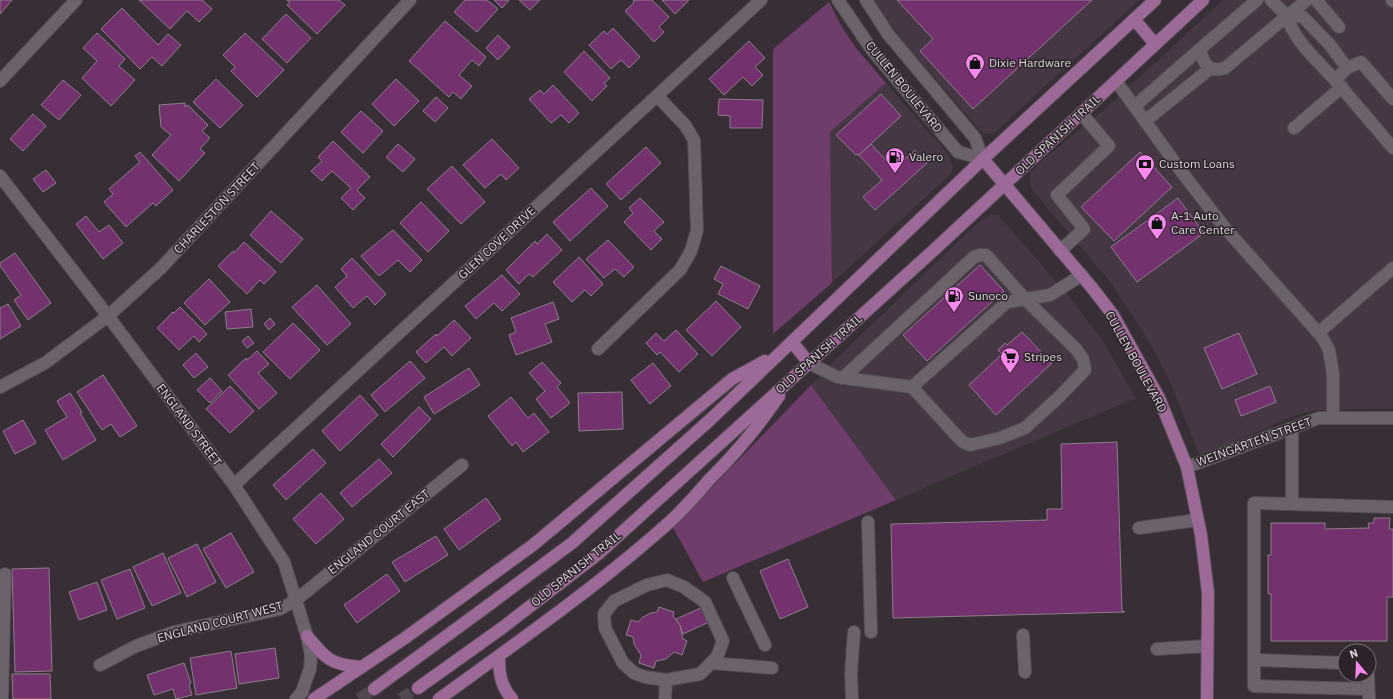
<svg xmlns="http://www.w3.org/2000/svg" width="1393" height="699" viewBox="0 0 1393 699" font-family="'IBM Plex Sans',sans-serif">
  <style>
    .built { fill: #453743 }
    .green { fill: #6f3d6a }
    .building { fill: #73316d; stroke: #8a7f88 }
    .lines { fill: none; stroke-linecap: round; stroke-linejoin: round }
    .major-tunnel { stroke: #50474f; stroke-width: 12; stroke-dasharray: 12 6; stroke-linecap: butt }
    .minor-casing { stroke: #534c52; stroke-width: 14 }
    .major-casing { stroke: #534c52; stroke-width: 14 }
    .minor { stroke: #6c626b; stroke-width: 12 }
    .major { stroke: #9d6a97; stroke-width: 12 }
    .labels { text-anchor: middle; stroke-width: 3; stroke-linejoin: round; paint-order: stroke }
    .poi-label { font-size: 12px; fill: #ddd7dc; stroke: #2d242b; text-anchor: start }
    .street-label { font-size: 12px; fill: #ddd7dc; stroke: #2d242b }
  </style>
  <rect width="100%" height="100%" fill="#372e36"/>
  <g class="built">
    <path d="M875 0H1139L993 134H985L979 129 908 47 887 20Z"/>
    <path d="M1223 0H1393V409L1316 410 1299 414 1200 456 1170 382 1150 343 1112 284 1033 191 1030 183V173L1044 159 1105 109Z"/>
    <path d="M886 83 948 154 953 166 952 173 832 283 830 132Z"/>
    <path d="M991 215H998L1068 295 1103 341 1136 398 896 500 811 385 839 356 971 229 983 219Z"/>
  </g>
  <g class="green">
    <path d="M829 2 842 27 856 48 886 83 830 132 832 283 773 334V49Z"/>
    <path d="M811 385 896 500 703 582 672 526 692 508Z"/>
  </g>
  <g class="building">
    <path d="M0 0H12L0 14Z"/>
    <path d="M139 0H202L212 9 199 22 187 11 170 29Z"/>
    <path d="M287 0H339L345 5 317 34 287 5 290 3Z"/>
    <path d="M465 0H487L498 9 477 32 454 12Z"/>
    <path d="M494 0H509L502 8Z"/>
    <path d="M519 0H540L530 10Z"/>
    <path d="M635 0H652L669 17 659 27 664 32 654 42 625 11 634 3 633 1Z"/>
    <path d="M662 0H689L675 14Z"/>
    <path d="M897 0H1092L973 109 920 51 933 39Z"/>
    <path d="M122 8 158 45 168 34 181 45 162 66 152 57 140 69 101 29Z"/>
    <path d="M286 14 311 38 287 63 262 39Z"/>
    <path d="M445 21 486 57 479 66 472 60 459 75 472 86 461 99 453 92 449 97 409 61Z"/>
    <path d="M613 28 640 57 629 68 621 60 611 69 589 45 604 31 607 34Z"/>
    <path d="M97 33 125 59 119 66 135 80 111 106 82 78 97 61 83 48Z"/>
    <path d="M245 33 284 70 257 97 231 71 235 67 223 55Z"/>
    <path d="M498 35 510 47 498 60 486 48Z"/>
    <path d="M749 41 765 58 755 67 763 75 752 86 743 77 724 95 709 79Z"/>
    <path d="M584 51 610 78 604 83 607 86 592 101 564 72Z"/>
    <path d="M216 79 243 105 220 128 193 102Z"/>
    <path d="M396 79 419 101 394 126 372 104Z"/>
    <path d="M63 80 81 95 59 120 41 105Z"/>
    <path d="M553 85 579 113 569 123 561 115 551 123 529 99 540 90 544 94Z"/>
    <path d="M881 94 901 116 859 155 857 154 856 155 836 135Z"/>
    <path d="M436 97 448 108 435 122 423 111Z"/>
    <path d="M719 99 763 100 762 128H730V116L718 115Z"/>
    <path d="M185 103V107L188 105 208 125 202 131 210 138 200 149 205 153 179 181 152 155 171 135 161 127 159 105Z"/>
    <path d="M361 111 383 131 363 153 341 132Z"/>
    <path d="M33 114 46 126 23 151 10 139Z"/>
    <path d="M492 139 519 168 506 180 501 174 485 188 463 165Z"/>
    <path d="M333 141 370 177 357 190 365 198 353 210 341 198 351 188 332 171 322 181 311 171 322 161 318 157Z"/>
    <path d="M398 144 415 159 403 172 386 157Z"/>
    <path d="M871 144 894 169 915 150 927 163 875 210 863 197 882 180 859 155Z"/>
    <path d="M646 147 661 163 621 200 606 184Z"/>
    <path d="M140 152 173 190 156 206 153 203 126 227 104 202 113 194 109 189 140 162 135 156Z"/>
    <path d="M1140 152 1172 187 1114 241 1081 207Z"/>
    <path d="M452 166 485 202 461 224 427 189Z"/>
    <path d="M46 170 56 183 43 192 33 179Z"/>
    <path d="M591 188 608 206 570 241 553 222Z"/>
    <path d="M640 198 664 222 654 231 662 239 651 250 624 222 633 213 629 208Z"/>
    <path d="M1178 198 1204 233 1137 282 1111 247Z"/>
    <path d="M421 202 449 231 428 252 400 223Z"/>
    <path d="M271 211 303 239 281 263 250 235Z"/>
    <path d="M86 216 99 232 109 225 123 243 103 259 76 224Z"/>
    <path d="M393 230 422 260 410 272 398 260 379 276 361 256Z"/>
    <path d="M547 234 562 250 533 277 529 274 519 284 506 270 535 241 537 244Z"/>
    <path d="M608 240 634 267 624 277 615 269 604 278 586 259Z"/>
    <path d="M244 242 276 272 264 284 260 280 247 294 218 266 233 251 234 253Z"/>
    <path d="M15 253 51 303 28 320 14 300 21 295 0 266V263Z"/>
    <path d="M579 257 603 284 591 296 585 290 572 302 553 282Z"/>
    <path d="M352 258 386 294 375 305 367 296 353 308 335 287 347 276 341 269Z"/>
    <path d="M980 265 1004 291 927 361 903 335Z"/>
    <path d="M721 266 760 286 748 309 718 294 723 284 714 279Z"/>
    <path d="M502 275 520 294 502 311 494 303 476 319 465 306Z"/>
    <path d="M209 279 230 302 205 325 184 303Z"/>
    <path d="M317 285 351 324 327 345 292 307Z"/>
    <path d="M716 301 741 327 712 356 686 330Z"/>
    <path d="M553 302 559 319 545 324 552 342 516 355 509 335 516 332 511 318Z"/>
    <path d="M8 304 21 326 0 339V308Z"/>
    <path d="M180 307 207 334 199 342 194 336 179 350 157 328 173 312 174 313Z"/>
    <path d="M251 309 253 327 227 329 225 312Z"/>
    <path d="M270 318 275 324 269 330 264 324Z"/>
    <path d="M454 320 471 338 452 356 444 347 426 363 416 352 436 334 437 336Z"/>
    <path d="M293 323 320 350 290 379 263 352Z"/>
    <path d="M676 330 698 354 679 372 660 352 657 355 646 343 656 333 664 341Z"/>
    <path d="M1022 332 1052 363 996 415 969 385 1002 354 998 350 1005 343 1007 345Z"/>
    <path d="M1239 333 1257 374 1222 389 1204 348Z"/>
    <path d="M248 336 254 343 247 348 242 341Z"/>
    <path d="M257 351 269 364 258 373 277 393 259 409 228 375 246 358 247 360Z"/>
    <path d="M196 353 208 367 194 378 183 365Z"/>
    <path d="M410 361 425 378 385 412 371 395Z"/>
    <path d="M542 362 561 383 557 387 570 403 551 418 536 399 545 391 529 373Z"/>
    <path d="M653 363 671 386 650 404 631 380Z"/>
    <path d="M469 368 480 385 434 414 424 397Z"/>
    <path d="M103 375 137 426 120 437 111 424 102 430 77 392Z"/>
    <path d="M210 378 222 391 210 403 197 390Z"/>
    <path d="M230 386 254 411 230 433 206 409Z"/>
    <path d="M1270 386 1276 402 1241 416 1235 400Z"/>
    <path d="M622 392 623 429 579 431 578 393Z"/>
    <path d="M70 393 82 412 80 413 96 440 63 460 45 430 67 417 57 401Z"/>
    <path d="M360 395 378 415 340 451 322 431Z"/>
    <path d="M511 397 528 418 534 413 549 432 523 452 516 442 512 446 488 416Z"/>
    <path d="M419 407 431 419 393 457 381 444Z"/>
    <path d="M23 420 36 443 15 454 3 431Z"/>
    <path d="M1117 442 1122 611 1125 612 893 618 891 524 1047 520V509H1062L1061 444Z"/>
    <path d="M313 449 326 463 286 500 273 485Z"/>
    <path d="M379 459 392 473 352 507 340 493Z"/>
    <path d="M321 493 344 519 316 544 293 519Z"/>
    <path d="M486 498 501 519 459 550 444 529Z"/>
    <path d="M1374 518H1390L1389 529H1393V597H1387V641H1271V594H1268V555H1271V523H1325V529L1369 528 1368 523H1374Z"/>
    <path d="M231 533 254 572 226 588 203 549Z"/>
    <path d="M436 536 448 555 405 582 392 562Z"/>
    <path d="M197 544 216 582 187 597 168 558Z"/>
    <path d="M163 553 181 593 152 606 133 567Z"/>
    <path d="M788 559 808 607 780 619 760 571Z"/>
    <path d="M49 568 52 671 15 672 12 569Z"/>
    <path d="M130 569 145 608 117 619 101 580Z"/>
    <path d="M387 574 400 591 357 623 344 605Z"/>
    <path d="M97 582 107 610 79 620 69 592Z"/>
    <path d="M659 607 674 612 673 616 680 625 683 639 687 641 682 655 674 652 666 659 656 661 654 668 639 663 641 655 634 644 633 637 626 635 631 620 638 622 643 617 651 613 657 612Z"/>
    <path d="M703 607 709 622 683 634 680 625 676 619Z"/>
    <path d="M275 648 279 678 239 684 235 654Z"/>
    <path d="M231 651 237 688 196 695 190 658Z"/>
    <path d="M184 663 191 683 189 684 192 695 176 699 173 689 154 695 147 675Z"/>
    <path d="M12 674H50L51 699H13Z"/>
  </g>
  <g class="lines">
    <g class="major-tunnel">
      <path d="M359 699 374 689"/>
      <path d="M401 699 418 688"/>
    </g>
    <defs>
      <g id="minor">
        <path d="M838 0 872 50 958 152 983 159"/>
        <path d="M866 0 888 34 975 138 983 159"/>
        <path d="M1257 0 1200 49C1203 64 1209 73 1225 68L1287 16 1271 0"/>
        <path d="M1316 0 1339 27"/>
        <path d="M1392 0 1393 1"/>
        <path d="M1287 16H1297L1303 17 1330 45 1347 68"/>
        <path d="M1287 16C1293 40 1318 61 1335 80"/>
        <path d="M1287 16 1307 0"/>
        <path d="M0 81 76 0"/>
        <path d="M1116 81 1184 175 1225 228 1322 337 1329 350 1333 374V418"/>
        <path d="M1393 99 1361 62 1347 68 1335 80 1393 148"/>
        <path d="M1135 106 1200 49"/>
        <path d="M1145 121 1211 68"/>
        <path d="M1294 128 1342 87"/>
        <path d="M0 176 108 316 234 485 284 562 307 636 311 655 310 669 306 680 302 692 296 699"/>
        <path d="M1060 251 1084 229 1057 195 1109 146 1081 113"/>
        <path d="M1318 333 1393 268"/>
        <path d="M598 349 680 270 691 251 697 230 694 140 685 125 657 96"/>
        <path d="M809 363 837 377 912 387 1007 302 1050 295 1082 275"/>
        <path d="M843 378 974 257 980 255H986L1025 299 1076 349 1083 359 1085 370 1058 398 1025 428 1000 438 970 445 963 442 956 435 912 387"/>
        <path d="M0 387 45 363 108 316 161 268 410 0"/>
        <path d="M1292 428V504"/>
        <path d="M1187 467 1319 418H1393"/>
        <path d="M234 485 761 0"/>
        <path d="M868 522 871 632"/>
        <path d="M1139 528 1197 520"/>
        <path d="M733 578 765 645"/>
        <path d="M667 580 684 587 705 602 723 641 717 657 700 674 666 680 645 677 634 673 623 663 605 628 604 614 614 601 647 585Z"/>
        <path d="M1023 635 1025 672"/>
        <path d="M1157 649 1207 646"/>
        <path d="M1254 660 1345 663"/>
        <path d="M711 663 772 668"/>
        <path d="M100 665 136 646 174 632 280 609 296 600 462 465"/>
        <path d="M1368 675 1369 699"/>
        <path d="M1368 689 1254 686V503L1393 507"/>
        <path d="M2 699 5 574"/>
        <path d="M665 699 666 680"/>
        <path d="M852 699 851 673 854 632"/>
      </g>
      <g id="major">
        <path d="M1134 19 1155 44"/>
        <path d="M983 159 1093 289 1113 315 1159 398 1187 467 1201 535 1208 593 1207 699"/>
        <path d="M792 342 809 363"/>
        <path d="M307 636C326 659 331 665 362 667"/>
        <path d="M499 657C499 674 501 686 512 699"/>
        <path d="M418 688 502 628 598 554 935 249 1203 0"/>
        <path d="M374 689 486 607 572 543 711 419 983 159 1155 0"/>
        <path d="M314 699 405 638 533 545 732 379 765 361"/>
        <path d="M439 699C519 641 601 584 674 518 686 506 698 493 709 480 735 454 758 427 779 396"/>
      </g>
    </defs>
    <use href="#minor" class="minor-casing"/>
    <use href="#major" class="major-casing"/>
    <use href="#minor" class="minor"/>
    <use href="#major" class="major"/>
  </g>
  <defs>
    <symbol id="shop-pin" viewBox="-11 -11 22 30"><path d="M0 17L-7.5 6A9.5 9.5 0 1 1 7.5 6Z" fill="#f788ec" stroke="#2d242b"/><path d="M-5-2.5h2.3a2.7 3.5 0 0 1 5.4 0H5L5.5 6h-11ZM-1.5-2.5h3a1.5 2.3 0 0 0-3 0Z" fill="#111"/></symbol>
    <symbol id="fuel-pin" viewBox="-11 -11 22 30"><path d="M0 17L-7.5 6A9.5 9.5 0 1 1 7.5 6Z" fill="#f788ec" stroke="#2d242b"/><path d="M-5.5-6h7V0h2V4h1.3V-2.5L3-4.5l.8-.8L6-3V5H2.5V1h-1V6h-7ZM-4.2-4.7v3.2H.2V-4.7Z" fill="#111"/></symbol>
    <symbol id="bank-pin" viewBox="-11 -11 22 30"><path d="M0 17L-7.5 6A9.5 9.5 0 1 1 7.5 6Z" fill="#f788ec" stroke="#2d242b"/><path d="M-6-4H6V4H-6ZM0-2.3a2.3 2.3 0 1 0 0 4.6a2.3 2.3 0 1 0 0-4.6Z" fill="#111"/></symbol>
    <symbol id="supermarket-pin" viewBox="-11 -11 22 30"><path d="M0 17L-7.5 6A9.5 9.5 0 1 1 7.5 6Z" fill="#f788ec" stroke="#2d242b"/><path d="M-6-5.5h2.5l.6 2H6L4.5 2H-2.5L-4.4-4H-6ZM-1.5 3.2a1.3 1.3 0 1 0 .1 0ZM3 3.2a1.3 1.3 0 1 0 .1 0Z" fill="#111"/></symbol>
  </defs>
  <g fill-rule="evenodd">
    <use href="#shop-pin" x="964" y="52" width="22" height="30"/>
    <use href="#fuel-pin" x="884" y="146" width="22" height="30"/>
    <use href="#bank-pin" x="1134" y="153" width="22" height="30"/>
    <use href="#shop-pin" x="1146" y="212" width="22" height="30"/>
    <use href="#fuel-pin" x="943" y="285" width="22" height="30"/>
    <use href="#supermarket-pin" x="999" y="346" width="22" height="30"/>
  </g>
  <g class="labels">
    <g class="poi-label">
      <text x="989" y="67">Dixie Hardware</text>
      <text x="909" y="161">Valero</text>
      <text x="1159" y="168">Custom Loans</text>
      <text x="1171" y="220">A-1 Auto<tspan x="1171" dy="14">Care Center</tspan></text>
      <text x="968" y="300">Sunoco</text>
      <text x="1024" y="361">Stripes</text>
    </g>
    <g class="street-label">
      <text transform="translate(904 87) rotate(51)" y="4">CULLEN BOULEVARD</text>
      <text transform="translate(1058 135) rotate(-43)" y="4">OLD SPANISH TRAIL</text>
      <text transform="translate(217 208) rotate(-47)" y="4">CHARLESTON STREET</text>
      <text transform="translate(497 243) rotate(-43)" y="4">GLEN COVE DRIVE</text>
      <text transform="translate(819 354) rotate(-42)" y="4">OLD SPANISH TRAIL</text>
      <text transform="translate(1136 362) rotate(61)" y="4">CULLEN BOULEVARD</text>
      <text transform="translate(189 425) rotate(53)" y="4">ENGLAND STREET</text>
      <text transform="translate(1254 442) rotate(-20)" y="4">WEINGARTEN STREET</text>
      <text transform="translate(379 532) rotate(-39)" y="4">ENGLAND COURT EAST</text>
      <text transform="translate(576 569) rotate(-39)" y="4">OLD SPANISH TRAIL</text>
      <text transform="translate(220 622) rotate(-15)" y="4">ENGLAND COURT WEST</text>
    </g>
  </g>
  <g transform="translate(1357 663) rotate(341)"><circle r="19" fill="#2d242b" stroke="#736c72"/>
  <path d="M0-3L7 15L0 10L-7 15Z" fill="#f788ec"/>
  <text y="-6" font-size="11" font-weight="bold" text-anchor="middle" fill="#ddd7dc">N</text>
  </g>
</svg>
